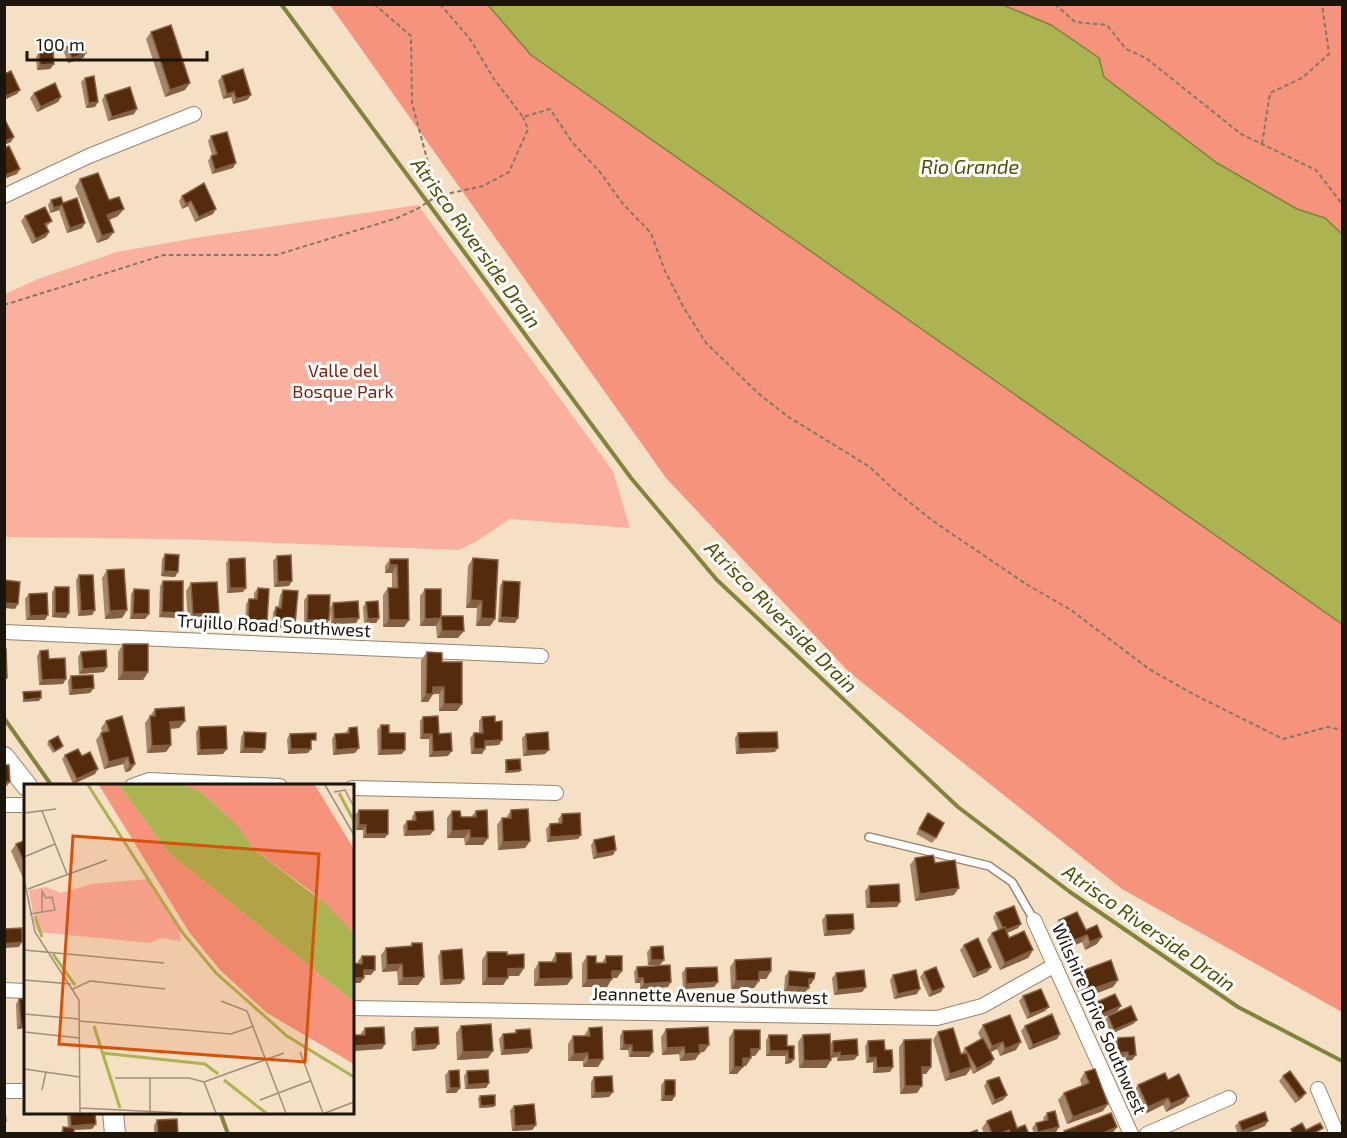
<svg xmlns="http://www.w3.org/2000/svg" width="1347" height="1138" viewBox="0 0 1347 1138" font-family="'Exo 2',sans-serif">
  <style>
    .green { fill: #fbb09f }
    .forest { fill: #f5937d }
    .water { fill: #acb351; stroke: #81843c; stroke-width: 1.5 }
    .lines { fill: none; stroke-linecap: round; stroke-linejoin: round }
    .stream { stroke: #81843c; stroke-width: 4 }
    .lane-casing { stroke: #97846c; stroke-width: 10 }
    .street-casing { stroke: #97846c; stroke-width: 16 }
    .secondary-casing { stroke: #97846c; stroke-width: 22 }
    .path { stroke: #857765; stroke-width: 2; stroke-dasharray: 4.5 3; stroke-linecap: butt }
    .lane { stroke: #fff; stroke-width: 7 }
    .street { stroke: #fff; stroke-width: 14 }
    .secondary { stroke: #fff; stroke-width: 20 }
    .wall { fill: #a48569 }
    .shaded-wall { fill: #846144 }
    .building { fill: #542b0d; stroke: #846144; stroke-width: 1.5 }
    .labels { text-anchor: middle; stroke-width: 6; stroke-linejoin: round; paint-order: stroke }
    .park-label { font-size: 18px; fill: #7a2513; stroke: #fff }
    .street-label { font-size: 18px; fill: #1c150b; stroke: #fff }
    .water-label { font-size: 20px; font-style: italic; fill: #4d5002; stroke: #fff }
    .inset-river { fill: none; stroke: #acb351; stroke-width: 3 }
    .inset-road { fill: none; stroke: #9e8e7b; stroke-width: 1.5 }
    .view { fill: #d4520c; fill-opacity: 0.15; stroke: #d4520c; stroke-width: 3 }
    .inset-edge { fill: none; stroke: #1c150b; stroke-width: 3 }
  </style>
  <rect width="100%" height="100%" fill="#f5dfc5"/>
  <path class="green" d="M418 205 613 471 630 528 510 519 477 541 459 550 176 539 5 537V294L38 279 117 252 195 238Z"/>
  <g class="forest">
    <path d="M330 5H488L531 55 1342 624V1012L1122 889 849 672 666 478Z"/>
    <path d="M1003 5H1342V234L1325 218 1297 209 1217 163 1104 77 1099 58 1051 25Z"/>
  </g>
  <path class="water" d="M488 5H1003L1051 25 1099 58 1104 77 1217 163 1297 209 1325 218 1342 234V624L531 55Z"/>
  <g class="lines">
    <g class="stream">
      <path d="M281 4 631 478 717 580 958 807 1070 892 1238 1007 1342 1061"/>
      <path d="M4 718 52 786"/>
      <path d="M220 1112 228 1134"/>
    </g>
    <defs>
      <path id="lane" d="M869 837 989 866 1012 882 1034 920"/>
      <g id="street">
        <path d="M4 196 89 156 194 114"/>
        <path d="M4 632 541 656"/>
        <path d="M132 786 149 780 280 786"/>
        <path d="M352 788 556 793"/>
        <path d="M4 805H26"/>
        <path d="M1034 920 1131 1134"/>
        <path d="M4 990 26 991"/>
        <path d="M352 1008 937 1018 982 1006 1055 965"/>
        <path d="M1318 1089 1337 1134"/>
        <path d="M4 1091H26"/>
        <path d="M1147 1134 1229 1098"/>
      </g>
      <g id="secondary">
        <path d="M4 757 27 786"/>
        <path d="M113 1112 115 1134"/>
      </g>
    </defs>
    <use href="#lane" class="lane-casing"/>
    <use href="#street" class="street-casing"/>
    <use href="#secondary" class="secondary-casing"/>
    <g class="path">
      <path d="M374 4 411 36 412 103 437 196"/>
      <path d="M440 4 470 39 494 79 523 117 550 109 572 142 600 172 623 204 651 233 665 271 684 308 706 343 759 394 787 416 870 467 893 489 933 521 1026 584 1071 610 1149 669 1193 694 1283 739 1328 727 1342 730"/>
      <path d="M1055 4 1075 22 1107 25 1126 49 1146 58 1241 134 1316 170 1342 204"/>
      <path d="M1262 144 1270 93 1302 78 1329 54 1322 4"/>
      <path d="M4 305 164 255H276L397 218 417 209 437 196 483 186 509 172 528 129 523 117"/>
    </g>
    <use href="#lane" class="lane"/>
    <use href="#street" class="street"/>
    <use href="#secondary" class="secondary"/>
  </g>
  <g class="wall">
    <path d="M151 32 185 90 165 97 146 39Z"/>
    <path d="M67 47 86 53 83 58 68 63 64 52Z"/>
    <path d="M39 52 54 64 50 69 37 70 36 57Z"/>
    <path d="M222 76 251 95 247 100 233 104 231 97 223 99 218 81Z"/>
    <path d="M85 78 95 107 86 108 81 82Z"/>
    <path d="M34 93 61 97 58 102 37 112 30 98Z"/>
    <path d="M105 95 134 114 108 121 102 100Z"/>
    <path d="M211 136 233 168 212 174 208 161 212 155 208 141Z"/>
    <path d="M80 179 109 200 118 216 109 220 114 232 108 239 97 243 75 187Z"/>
    <path d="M182 196 213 214 195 222 188 206 182 209 179 201Z"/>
    <path d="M51 200 63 203 85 223 82 228 67 233 59 210 50 213 48 205Z"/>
    <path d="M25 216 52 221 47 226 49 232 46 237 32 244 21 221Z"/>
    <path d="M165 554 175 577 161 576 162 559Z"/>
    <path d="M277 556 289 586 274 587 273 561Z"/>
    <path d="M473 558 495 619 490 626H476L477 608H466L468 566Z"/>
    <path d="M229 559 243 592 227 593 226 563Z"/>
    <path d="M390 559H408L409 620 404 627H383V595L388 588H392V573H385V566Z"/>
    <path d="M107 570 127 610 122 618 105 619 102 578Z"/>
    <path d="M79 575 95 610 92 615 78 616 76 580Z"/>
    <path d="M163 581 183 613 179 618 159 617 160 586Z"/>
    <path d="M503 581 515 623 498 622 500 586Z"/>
    <path d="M191 583 214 621 188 622 186 591Z"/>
    <path d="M55 587 66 618 52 617V592Z"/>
    <path d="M258 588 267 622 264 627 245 626 246 604 249 599H254V593Z"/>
    <path d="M134 589 149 614 145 619H130L131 594Z"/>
    <path d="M425 589 441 617 458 638H437L436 625 420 626V596Z"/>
    <path d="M283 590 291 628 272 627 273 612 276 607H278L280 595Z"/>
    <path d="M29 594 45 620H26L25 599Z"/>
    <path d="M308 595 330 608 333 603 359 618 356 623 331 624 330 608 329 620 326 625H304V600Z"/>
    <path d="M366 602 379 618 376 623H364L363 607Z"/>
    <path d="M123 644 148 672 143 680H118V652Z"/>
    <path d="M40 651 49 659 63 684 39 685 37 656Z"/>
    <path d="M81 652 104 672 79 674 78 657Z"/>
    <path d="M427 652 442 662 457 711H439V694H433L428 702H421V660Z"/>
    <path d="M71 676 90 693 69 695 68 681Z"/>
    <path d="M155 709 185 721 179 728 170 729 171 745 166 752 147 753 145 723Z"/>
    <path d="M423 717 439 734 448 756 429 757V739H420V721Z"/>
    <path d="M482 717 495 722 499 745 485 746 482 754H471L470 738 474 733H479V721Z"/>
    <path d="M106 721 135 764 130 771 125 772 123 764 104 769 96 740 101 733H102L101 728Z"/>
    <path d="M381 725 389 733 402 754 378 755 377 730Z"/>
    <path d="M199 727 223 754 197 755 196 732Z"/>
    <path d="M349 728 355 753 333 755 332 739 335 734H345Z"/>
    <path d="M244 732 262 753H240L241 737Z"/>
    <path d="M738 733 775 752 736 754 735 738Z"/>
    <path d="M290 734 312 745H311L308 753 288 754 287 739Z"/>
    <path d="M526 734 545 754 523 756 522 738Z"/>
    <path d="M49 741 62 748 53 753 47 744Z"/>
    <path d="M65 755 95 774 73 784 62 759Z"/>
    <path d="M506 760 521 770 519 772 505 773V762Z"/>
    <path d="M359 810 385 838H363V830H356L355 815Z"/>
    <path d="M511 810 530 841 525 848 498 850 497 825 502 818H506Z"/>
    <path d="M452 811 461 817H471L476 811 483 845H465L464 838H447V818Z"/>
    <path d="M415 812 434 830 430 835 404 836 403 826 407 821H412V817Z"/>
    <path d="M928 813 936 838 932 843 916 834Z"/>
    <path d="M562 814 581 835 578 839 547 842 546 829 550 824 559 823 558 819Z"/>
    <path d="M26 840V885L11 851 16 844Z"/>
    <path d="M594 840 613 855 593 859 591 845Z"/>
    <path d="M915 858 954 895 915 901 910 865Z"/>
    <path d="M869 886 897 907 866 908 865 891Z"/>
    <path d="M996 913 1018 928 1007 933 1009 938 1033 950 1028 958 1000 970 987 940 992 933 998 930 993 917Z"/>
    <path d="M826 915 854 929 850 934 824 936 822 920Z"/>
    <path d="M1059 920 1086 930 1097 944 1085 950 1082 942 1064 950 1054 927Z"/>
    <path d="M412 943 424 977 418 985H398L397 971 382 972 381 955 386 948 410 946Z"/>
    <path d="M964 945 991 967 987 972 973 978 960 950Z"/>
    <path d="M651 947 660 965H648L647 952Z"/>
    <path d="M441 951 464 979 460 984 440 985 438 956Z"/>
    <path d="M487 952 507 955 519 976H508L503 985H482V960Z"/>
    <path d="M556 953 572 978 567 985 534 986V970L539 962H551Z"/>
    <path d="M362 956 371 975H364V978L360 983H352V963H358V961Z"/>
    <path d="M587 956 596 963H602L606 956 617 978H612L607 987H582V964Z"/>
    <path d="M735 960 771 971 766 979H759L754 988 731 989 730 967Z"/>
    <path d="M637 967 668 987 640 989V983H635L634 972Z"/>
    <path d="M686 968 718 982 714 987 683 989 682 973Z"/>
    <path d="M789 971 814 979 811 984H809V988L805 992 784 991 785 976Z"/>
    <path d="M924 972 941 992 929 997 920 977Z"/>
    <path d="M1079 972 1118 980 1113 987 1081 999 1074 979Z"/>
    <path d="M836 973 866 987 862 992 834 995 832 978Z"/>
    <path d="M893 975 917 994 894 999 890 980Z"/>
    <path d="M1023 996 1045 1011 1027 1019 1019 1001Z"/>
    <path d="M26 998V1028L17 1029 16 1004 19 999Z"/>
    <path d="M1097 1002 1121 1006 1117 1011 1099 1019 1093 1006Z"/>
    <path d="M1108 1016 1137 1020 1133 1024 1111 1034 1105 1020Z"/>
    <path d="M983 1025 1016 1050 1000 1056 997 1049 990 1052 991 1064 973 1074 971 1069 966 1075 945 1081 933 1040 938 1032 961 1054H962V1053L965 1048 981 1039 978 1033Z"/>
    <path d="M461 1026 488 1058 457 1060 456 1033Z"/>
    <path d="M1025 1026 1060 1034 1057 1039 1029 1050 1021 1031Z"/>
    <path d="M365 1028 382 1049 352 1051V1035H361V1033Z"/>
    <path d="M415 1028 435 1049 412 1051 411 1033Z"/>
    <path d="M589 1028 598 1067H583V1061H568V1044L573 1036H584Z"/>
    <path d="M666 1029 704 1052H700L695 1060 680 1061 679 1054 662 1055 661 1037Z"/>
    <path d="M516 1030 528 1053 501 1055 499 1039 503 1034H514Z"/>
    <path d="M734 1030 755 1056H751V1058L746 1066H743L737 1074H729V1038Z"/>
    <path d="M623 1031 649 1057H629L628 1050H620V1036Z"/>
    <path d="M769 1035 787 1046 794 1059 791 1063 785 1064V1056H766V1040Z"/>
    <path d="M803 1035 830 1044 833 1041 858 1055 854 1060 837 1061V1057L831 1058V1060L826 1068H799L798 1042Z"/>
    <path d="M1117 1038 1136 1055 1132 1060 1124 1061V1057L1115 1058 1114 1043Z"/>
    <path d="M904 1040 931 1067 926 1074H922L917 1093 900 1094 899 1047Z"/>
    <path d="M868 1041 890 1072 873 1073V1062L866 1063 865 1046Z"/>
    <path d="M449 1071 460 1088 456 1093H446L445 1075Z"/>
    <path d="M467 1071 489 1083 486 1088 465 1089 464 1076Z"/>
    <path d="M1085 1072 1103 1111 1067 1124 1058 1100 1064 1093 1082 1086 1080 1080Z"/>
    <path d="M1283 1076 1306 1093 1302 1098 1295 1103 1279 1081Z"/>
    <path d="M594 1077 609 1097 591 1098V1082Z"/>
    <path d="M665 1080 672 1101H661V1085Z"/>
    <path d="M1168 1080 1184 1103 1166 1112 1163 1105 1143 1115 1133 1092 1138 1085Z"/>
    <path d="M987 1081 1007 1095 1003 1100 992 1105 984 1086Z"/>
    <path d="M480 1096 494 1107 479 1108 478 1098Z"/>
    <path d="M514 1106 536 1125 532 1130 512 1131 510 1110Z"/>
    <path d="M67 1113H95L96 1124 92 1129 74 1130V1134H60L63 1127 68 1128Z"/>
    <path d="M1047 1113 1056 1132 1051 1134H1034L1032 1128 1036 1123 1044 1121 1043 1118Z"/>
    <path d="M157 1120 178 1134H154V1125Z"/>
    <path d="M987 1121 1017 1128 1029 1134H984L982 1128Z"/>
    <path d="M1239 1122 1265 1126 1245 1134H1238L1235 1126Z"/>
  </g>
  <g class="shaded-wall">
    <path d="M86 53 83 58 68 63 72 58Z"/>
    <path d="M54 64 50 69 37 70 40 65Z"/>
    <path d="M190 83 185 90 165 97 170 90Z"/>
    <path d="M20 90 17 94 4 100V97Z"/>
    <path d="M234 92 231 97 223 99 227 94Z"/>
    <path d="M251 95 247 100 233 104 236 99Z"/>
    <path d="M61 97 58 102 37 112 41 107Z"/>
    <path d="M98 102 95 107 86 108 89 103Z"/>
    <path d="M137 109 134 114 108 121 112 117Z"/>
    <path d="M14 137 11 142 4 145V142Z"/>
    <path d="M236 163 233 168 212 174 215 170Z"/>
    <path d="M20 169 17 174 4 179V176Z"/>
    <path d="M191 201 188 206 182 209 186 204Z"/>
    <path d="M62 205 59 210 50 213 54 208Z"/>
    <path d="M124 209 118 216 102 223 107 215Z"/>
    <path d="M216 209 213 214 195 222 199 217Z"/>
    <path d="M85 223 82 228 67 233 70 228Z"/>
    <path d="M49 232 46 237 32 244 36 239Z"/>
    <path d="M114 232 108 239 97 243 102 236Z"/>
    <path d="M390 565H397L392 573H385Z"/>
    <path d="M164 571 178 572 175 577 161 576Z"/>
    <path d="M292 581 289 586 274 587 278 582Z"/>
    <path d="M230 588H246L243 592 227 593Z"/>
    <path d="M471 600 482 601 477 608H466Z"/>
    <path d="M4 603 18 604 15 609 4 608Z"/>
    <path d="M95 610 92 615 78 616 81 611Z"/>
    <path d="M127 610 122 618 105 619 110 611Z"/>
    <path d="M162 612 183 613 179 618 159 617Z"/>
    <path d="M55 613H69L66 618 52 617Z"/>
    <path d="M219 613 214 621 188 622 193 614Z"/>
    <path d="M133 614H149L145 619H130Z"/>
    <path d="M48 615 45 620H26L30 616Z"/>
    <path d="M501 617 518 618 515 623 498 622Z"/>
    <path d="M359 618 356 623 331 624 334 619Z"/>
    <path d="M379 618 376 623H364L368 619Z"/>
    <path d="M441 618 436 626H420L425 619Z"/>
    <path d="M481 618 495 619 490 626H476Z"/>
    <path d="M307 620H329L326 625H304Z"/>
    <path d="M389 620H409L404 627H383Z"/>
    <path d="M248 621 267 622 264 627 245 626Z"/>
    <path d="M275 622 295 624 291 628 272 627Z"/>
    <path d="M442 631H464L458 638H437Z"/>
    <path d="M107 667 104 672 79 674 83 669Z"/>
    <path d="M123 672H148L143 680H118Z"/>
    <path d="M66 679 63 684 39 685 42 680Z"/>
    <path d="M433 687H444L439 694H428Z"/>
    <path d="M94 688 90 693 69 695 72 690Z"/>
    <path d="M426 694H433L428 702H421Z"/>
    <path d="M41 698 39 701 22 702 24 700Z"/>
    <path d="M444 704H462L457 711H439Z"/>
    <path d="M185 721 179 728 165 729 170 722Z"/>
    <path d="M423 734H432L429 739H420Z"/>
    <path d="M502 740 499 745 481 746 485 741Z"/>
    <path d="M171 745 166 752 147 753 152 746Z"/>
    <path d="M244 748 265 749 262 753H240Z"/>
    <path d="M359 748 355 753 333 755 336 750Z"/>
    <path d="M778 748 775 752 736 754 739 749Z"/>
    <path d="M227 749 223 754 197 755 200 750Z"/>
    <path d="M291 749H311L308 753 288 754Z"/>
    <path d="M474 749H485L482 754H471Z"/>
    <path d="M381 750H405L402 754 378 755Z"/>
    <path d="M549 750 545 754 523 756 527 751Z"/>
    <path d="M452 751 448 756 429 757 433 752Z"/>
    <path d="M128 757 123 764 104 769 109 762Z"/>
    <path d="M135 764 130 771 125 772 130 765Z"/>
    <path d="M98 769 95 774 73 784 77 779Z"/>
    <path d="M521 770 519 772 505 773 507 771Z"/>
    <path d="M4 782H10L4 789Z"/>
    <path d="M359 825H366L363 830H356Z"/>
    <path d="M434 830 430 835 404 836 407 831Z"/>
    <path d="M470 830 464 838H447L452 831Z"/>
    <path d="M366 834H388L385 838H363Z"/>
    <path d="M581 835 578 839 547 842 550 837Z"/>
    <path d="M470 838H488L483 845H465Z"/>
    <path d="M530 841 525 848 498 850 503 842Z"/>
    <path d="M616 850 613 855 593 859 597 854Z"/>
    <path d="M959 888 954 895 915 901 920 894Z"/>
    <path d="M900 902 897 907 866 908 870 903Z"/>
    <path d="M1021 924 1018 928 1000 936 1004 931Z"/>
    <path d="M854 929 850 934 824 936 827 931Z"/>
    <path d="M1087 935 1082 942 1064 950 1070 942Z"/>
    <path d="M1102 937 1097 944 1085 950 1090 942Z"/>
    <path d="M22 942 19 947 4 948V944Z"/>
    <path d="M1033 950 1028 958 1000 970 1005 963Z"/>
    <path d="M651 960H664L660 965H648Z"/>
    <path d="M402 964 397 971 382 972 387 965Z"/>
    <path d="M991 967 987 972 973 978 977 973Z"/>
    <path d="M524 968 519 976H503L508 969Z"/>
    <path d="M364 970H375L371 975H360Z"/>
    <path d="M612 971H622L617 978H607Z"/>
    <path d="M771 971 766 979H754L759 972Z"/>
    <path d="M424 977 418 985H398L403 978Z"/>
    <path d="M352 978H364L360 983H352Z"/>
    <path d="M487 978H508L503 985H482Z"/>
    <path d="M572 978 567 985 534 986 539 979Z"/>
    <path d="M638 978H643L640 983H635Z"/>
    <path d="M464 979 460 984 440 985 443 980Z"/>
    <path d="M612 979 607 987H582L587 980Z"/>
    <path d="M809 979H814L811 984H806Z"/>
    <path d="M1118 980 1113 987 1081 999 1086 991Z"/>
    <path d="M736 981H759L754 988 731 989Z"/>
    <path d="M671 982 668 987 640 989 644 984Z"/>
    <path d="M718 982 714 987 683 989 686 984Z"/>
    <path d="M788 986 809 988 805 992 784 991Z"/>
    <path d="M866 987 862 992 834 995 838 990Z"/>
    <path d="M944 987 941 992 929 997 932 992Z"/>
    <path d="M920 989 917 994 894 999 898 994Z"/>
    <path d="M1121 1006 1117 1011 1099 1019 1102 1014Z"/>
    <path d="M1049 1007 1045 1011 1027 1019 1030 1014Z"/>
    <path d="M1137 1020 1133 1024 1111 1034 1114 1030Z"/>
    <path d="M21 1024H26V1028L17 1029Z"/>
    <path d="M1060 1034 1057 1039 1029 1050 1033 1045Z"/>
    <path d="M1003 1042 997 1049 987 1054 992 1046Z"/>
    <path d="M1021 1042 1016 1050 1000 1056 1005 1049Z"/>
    <path d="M385 1044 382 1049 352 1051 353 1046Z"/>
    <path d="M439 1044 435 1049 412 1051 416 1046Z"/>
    <path d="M624 1045H632L628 1050H620Z"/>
    <path d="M699 1045H709L704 1052 694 1053Z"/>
    <path d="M684 1047 679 1054 662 1055 667 1048Z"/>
    <path d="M532 1048 528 1053 501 1055 504 1050Z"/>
    <path d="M751 1049H760L755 1056H746Z"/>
    <path d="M493 1051 488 1058 457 1060 463 1052Z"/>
    <path d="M770 1051H788L785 1056H766Z"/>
    <path d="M632 1052H653L649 1057H629Z"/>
    <path d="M840 1052 837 1057 830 1058 833 1053Z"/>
    <path d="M1128 1052 1124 1057 1115 1058 1118 1053Z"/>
    <path d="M588 1053 583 1061H568L574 1054Z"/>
    <path d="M700 1053 695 1060 680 1061 685 1054Z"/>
    <path d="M858 1055 854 1060 837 1061 840 1056Z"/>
    <path d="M1136 1055 1132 1060 1124 1061 1128 1056Z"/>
    <path d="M876 1057 873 1062 866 1063 869 1058Z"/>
    <path d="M743 1058H751L746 1066H738Z"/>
    <path d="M603 1059 598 1067H583L588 1060Z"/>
    <path d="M788 1059H794L791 1063 785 1064Z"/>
    <path d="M994 1059 991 1064 973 1074 977 1069Z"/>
    <path d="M831 1060 826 1068H799L804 1061Z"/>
    <path d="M734 1067H743L737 1074H729Z"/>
    <path d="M893 1067 890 1072 873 1073 877 1068Z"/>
    <path d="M922 1067H931L926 1074H916Z"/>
    <path d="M971 1067 966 1075 945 1081 950 1074Z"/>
    <path d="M489 1083 486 1088 465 1089 468 1085Z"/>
    <path d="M905 1086H922L917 1093 900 1094Z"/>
    <path d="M450 1088H460L456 1093H446Z"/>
    <path d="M613 1092 609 1097 591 1098 595 1093Z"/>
    <path d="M1306 1093 1302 1098 1295 1103 1299 1098Z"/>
    <path d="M1007 1095 1003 1100 992 1105 995 1100Z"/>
    <path d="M664 1096H675L672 1101H661Z"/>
    <path d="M1189 1096 1184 1103 1166 1112 1171 1104Z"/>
    <path d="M1168 1098 1163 1105 1143 1115 1148 1107Z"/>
    <path d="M1108 1104 1103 1111 1067 1124 1073 1117Z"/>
    <path d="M495 1105 494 1107 479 1108 481 1106Z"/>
    <path d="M1268 1121 1265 1126 1245 1134H1241L1242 1131Z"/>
    <path d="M96 1124 92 1129 68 1130 71 1126Z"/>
    <path d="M536 1125 532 1130 512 1131 515 1126Z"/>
    <path d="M1059 1127 1056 1132 1051 1134H1037L1038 1132Z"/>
    <path d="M1117 1127 1112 1134H1101Z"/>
  </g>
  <g class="building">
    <path d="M171 25 190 83 170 90 151 32Z"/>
    <path d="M82 41 86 53 72 58 67 47Z"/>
    <path d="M53 51 54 64 40 65 39 52Z"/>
    <path d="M243 69 251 95 236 99 234 92 227 94 222 76Z"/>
    <path d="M11 71 20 90 4 97V74Z"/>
    <path d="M94 76 98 102 89 103 85 78Z"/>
    <path d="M55 83 61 97 41 107 34 93Z"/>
    <path d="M130 87 137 109 112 117 105 95Z"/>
    <path d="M6 122 14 137 4 142V123Z"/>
    <path d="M227 132 236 163 215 170 211 156 217 154 211 136Z"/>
    <path d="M9 146 20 169 4 176V148Z"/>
    <path d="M98 173 109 200 119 197 124 209 107 215 114 232 102 236 80 179Z"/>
    <path d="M204 183 216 209 199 217 191 201 186 204 182 196Z"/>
    <path d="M61 197 63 203 77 198 85 223 70 228 62 205 54 208 51 200Z"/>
    <path d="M45 207 52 221 45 224 49 232 36 239 25 216Z"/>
    <path d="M165 554 179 555 178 572 164 571Z"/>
    <path d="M291 555 292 581 278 582 277 556Z"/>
    <path d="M245 558 246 588H230L229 559Z"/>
    <path d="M473 558 498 560 495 619 481 618 482 601 471 600Z"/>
    <path d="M390 559H408L409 620H389L388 588H398L397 565H390Z"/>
    <path d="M124 569 127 610 110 611 107 570Z"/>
    <path d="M79 575H93L95 610 81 611Z"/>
    <path d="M4 580 20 582 18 604 4 603Z"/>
    <path d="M163 581H183V613L162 612Z"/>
    <path d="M503 581 520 582 518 618 501 617Z"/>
    <path d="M217 582 219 613 193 614 191 583Z"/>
    <rect x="55" y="587" width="14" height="26"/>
    <path d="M258 588 269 589 267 622 248 621 249 599H257Z"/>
    <path d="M134 589 149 590V614H133Z"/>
    <path d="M425 589H441V618L425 619Z"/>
    <path d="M283 590 298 591 295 624 275 622 276 607 281 608Z"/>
    <path d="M47 593 48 615 30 616 29 594Z"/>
    <path d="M308 595H330L329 620H307Z"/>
    <path d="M358 601 359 618 334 619 333 603Z"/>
    <path d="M378 601 379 618 368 619 366 602Z"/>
    <path d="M441 616H463L464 631H442Z"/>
    <rect x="123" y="644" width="25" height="28"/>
    <path d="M4 649H6L7 678H4Z"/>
    <path d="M48 650 49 659 65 658 66 679 42 680 40 651Z"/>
    <path d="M106 650 107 667 83 669 81 652Z"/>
    <path d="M427 652 442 653V662H462V704H444V687H433V694H426Z"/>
    <path d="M93 675 94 688 72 690 71 676Z"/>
    <path d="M41 691V698L24 700 23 692Z"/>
    <path d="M184 707 185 721 170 722 171 745 152 746 150 716H155V709Z"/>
    <path d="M122 716 135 764 130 765 128 757 109 762 101 733 109 731 106 721Z"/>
    <path d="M438 716 439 734 451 733 452 751 433 752 432 734H423V717Z"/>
    <path d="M495 716V722L502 721V740L485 741V749H474V733H483L482 717Z"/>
    <path d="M381 725H389V733H405V750H381Z"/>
    <path d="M226 726 227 749 200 750 199 727Z"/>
    <path d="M357 727 359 748 336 750 335 734 349 733V728Z"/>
    <path d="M244 732 266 733 265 749 244 748Z"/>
    <path d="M548 732 549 750 527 751 526 734Z"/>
    <path d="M777 732 778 748 739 749 738 733Z"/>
    <path d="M316 733V740H311V749H291L290 734Z"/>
    <path d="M58 736 63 746 55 751 49 741Z"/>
    <path d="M78 749 82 756 90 752 98 769 77 779 65 755Z"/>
    <path d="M520 759 521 770 507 771 506 760Z"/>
    <path d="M4 765H9L10 782H4Z"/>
    <path d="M528 809 530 841 503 842 502 818H511V810Z"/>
    <path d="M359 810H388V834H366V825H359Z"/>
    <path d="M487 810 488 838H470V830L452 831V811H460L461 817H476V811Z"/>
    <path d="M433 811 434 830 407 831V821L416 820 415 812Z"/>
    <path d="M580 813 581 835 550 837V824L562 823V814Z"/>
    <path d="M928 813 944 823 936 838 919 829Z"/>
    <path d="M614 836 616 850 597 854 594 840Z"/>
    <path d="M26 840V866L16 844Z"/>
    <path d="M933 855 935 863 955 860 959 888 920 894 915 858Z"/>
    <path d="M899 884 900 902 870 903 869 886Z"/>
    <path d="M1014 906 1021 924 1006 930 1005 927 1003 928 996 913Z"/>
    <path d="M1077 912 1086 930 1097 925 1102 937 1090 942 1087 935 1070 942 1059 920Z"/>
    <path d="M853 914 854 929 827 931 826 915Z"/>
    <path d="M1005 927 1009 938 1024 931 1033 950 1005 963 992 933Z"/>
    <path d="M22 928V942L4 944V929Z"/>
    <path d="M978 938 991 967 977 973 964 945Z"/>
    <path d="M412 943H422L424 977 403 978 402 964 387 965 386 948 412 946Z"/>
    <path d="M663 946 664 960H651V947Z"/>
    <path d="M462 949 464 979 443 980 441 951Z"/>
    <path d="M487 952H507V955L524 954V968L508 969V978H487Z"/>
    <path d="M556 953H571L572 978 539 979V962H556Z"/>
    <path d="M362 956H375V970H364V978H352V963L362 964Z"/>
    <path d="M587 956H596V963H606V956H622V971H612V979L587 980Z"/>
    <path d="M771 958V971L759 972V981H736L735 960Z"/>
    <path d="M1111 960 1118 980 1086 991 1079 972Z"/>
    <path d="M670 965 671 982 644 984 643 978H638L637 967Z"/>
    <path d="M717 967 718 982 686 984V968Z"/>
    <path d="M936 967 944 987 932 992 924 972Z"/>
    <path d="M864 970 866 987 838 990 836 973Z"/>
    <path d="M916 970 920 989 898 994 893 975Z"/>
    <path d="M789 971 815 973 814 979H809V988L788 986Z"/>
    <path d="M1041 989 1049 1007 1030 1014 1023 996Z"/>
    <path d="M1115 994 1121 1006 1102 1014 1097 1002Z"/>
    <path d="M26 998V1024H21L19 999Z"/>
    <path d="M1131 1006 1137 1020 1114 1030 1108 1016Z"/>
    <path d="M1052 1014 1060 1034 1033 1045 1025 1026Z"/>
    <path d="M1010 1015 1021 1042 1005 1049 1003 1042 992 1046 983 1025Z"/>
    <path d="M491 1024 493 1051 463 1052 461 1026Z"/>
    <path d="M384 1027 385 1044 353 1046 352 1035H365V1028Z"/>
    <path d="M438 1027 439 1044 416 1046 415 1028Z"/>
    <path d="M602 1027 603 1059 588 1060V1053L574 1054 573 1036H590L589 1028Z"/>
    <path d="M708 1027 709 1045H699L700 1053 685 1054 684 1047 667 1048 666 1029Z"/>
    <path d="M953 1028 961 1054 967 1053 971 1067 950 1074 938 1032Z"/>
    <path d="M530 1029 532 1048 504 1050 503 1034 516 1033V1030Z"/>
    <path d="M652 1030 653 1052H632V1045H624L623 1031Z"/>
    <path d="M734 1030H760V1049H751V1058H743V1067H734Z"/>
    <path d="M830 1034 831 1060 804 1061 803 1035Z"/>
    <path d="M769 1035H787V1046H794V1059H788V1051H770Z"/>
    <path d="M1134 1037 1136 1055 1128 1056V1052L1118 1053 1117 1038Z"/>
    <path d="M983 1038 994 1059 977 1069 965 1048Z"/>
    <path d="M857 1039 858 1055 840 1056V1052L833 1053V1041Z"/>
    <path d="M931 1039V1067H922V1086H905L904 1040Z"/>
    <path d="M884 1040 885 1050H892L893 1067 877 1068 876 1057 869 1058 868 1041Z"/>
    <path d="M1095 1069 1108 1104 1073 1117 1064 1093 1089 1083 1085 1072Z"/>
    <path d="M459 1070 460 1088H450L449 1071Z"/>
    <path d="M488 1070 489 1083 468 1085 467 1071Z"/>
    <path d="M1290 1071 1306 1093 1299 1098 1283 1076Z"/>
    <path d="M1165 1073 1168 1080 1179 1074 1189 1096 1171 1104 1168 1098 1148 1107 1138 1085Z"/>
    <path d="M612 1076 613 1092 595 1093 594 1077Z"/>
    <path d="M999 1077 1007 1095 995 1100 987 1081Z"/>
    <path d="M665 1080H675V1096H664Z"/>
    <path d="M495 1095V1105L481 1106 480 1096Z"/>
    <path d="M4 1104 6 1121H4Z"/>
    <path d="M534 1104 536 1125 515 1126 514 1106Z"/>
    <path d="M1011 1111 1017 1128 1025 1125 1029 1134H1011L1009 1130 1000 1134H992L987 1121Z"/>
    <path d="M1055 1111 1059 1127 1038 1132 1036 1123 1048 1120 1047 1113Z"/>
    <path d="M1265 1112 1268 1121 1242 1131 1239 1122Z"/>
    <path d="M70 1113H95L96 1124 71 1126Z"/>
    <path d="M1111 1113 1117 1127 1101 1134H1065L1064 1131Z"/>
    <path d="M177 1119 178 1134H158L157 1120Z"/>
    <path d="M1302 1123 1306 1130 1320 1123 1323 1128 1313 1134H1293L1291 1129Z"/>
    <path d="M63 1127 74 1128V1134H63Z"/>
    <path d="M977 1130 978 1134H970L969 1133Z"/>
  </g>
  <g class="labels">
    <g class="park-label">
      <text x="343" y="377">Valle del<tspan x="343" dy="21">Bosque Park</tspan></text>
    </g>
    <g class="street-label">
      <text transform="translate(274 626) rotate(3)" y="6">Trujillo Road Southwest</text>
      <text transform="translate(710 996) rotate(1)" y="6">Jeannette Avenue Southwest</text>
      <text transform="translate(1099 1019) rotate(66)" y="6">Wilshire Drive Southwest</text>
    </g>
    <g class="water-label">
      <text x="970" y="174">Rio Grande</text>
      <text transform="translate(476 243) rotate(54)" y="7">Atrisco Riverside Drain</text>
      <text transform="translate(781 617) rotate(45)" y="7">Atrisco Riverside Drain</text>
      <text transform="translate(1149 928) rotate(35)" y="7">Atrisco Riverside Drain</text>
    </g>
  </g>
  <g transform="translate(24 784)">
    <rect width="330" height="330" fill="#f5dfc5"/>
    <path d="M123 95 155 146 157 157 136 154 126 159 14 148 11 142 5 106 22 103 37 109 67 100Z" fill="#fbb09f"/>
    <path d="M75 1H95L145 69 330 218V280L243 229 196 186 165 148ZM158 1H291L330 65V150L289 109 228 64 203 32 176 7Z" fill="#f5937d"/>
    <path d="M95 1H158L176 7 214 42 228 64 303 121 330 150V218L145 69Z" fill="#acb351"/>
    <path class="inset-river" d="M64 1 158 148 192 189 263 252 330 293M315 9 330 37M11 132 18 153M29 170 51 201M70 242 96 324M78 269 181 280 194 290M200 296 242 329"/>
    <path class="inset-road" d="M301 1 330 51M310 8 321 6 330 23M18 27 43 90M0 29 32 25M0 73 31 60M0 95 11 148 55 216 56 329M4 105 83 76M6 130 18 128 31 126 28 113 22 114 18 107V128M0 166 140 179M0 196 47 200M49 205 66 197 141 205M197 217 223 227 262 329M0 230 55 235M55 237 207 250 230 242M0 248 56 254M276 268 299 329M0 285 56 293M91 294H165L180 298 260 269M126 294V329M180 298 192 329M18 306 22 288M236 316 286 297M56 324 158 329M301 329 330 318"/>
    <path class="view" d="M49 52 295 70 281 278 35 260Z"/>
    <rect width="330" height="330" class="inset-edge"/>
  </g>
  <rect width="1347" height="1138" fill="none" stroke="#1c150b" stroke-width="12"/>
  <path d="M27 51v9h180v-9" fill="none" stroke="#1c150b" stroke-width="3"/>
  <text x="36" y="51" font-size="18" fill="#1c150b" stroke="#ffffff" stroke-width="4.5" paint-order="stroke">100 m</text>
</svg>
